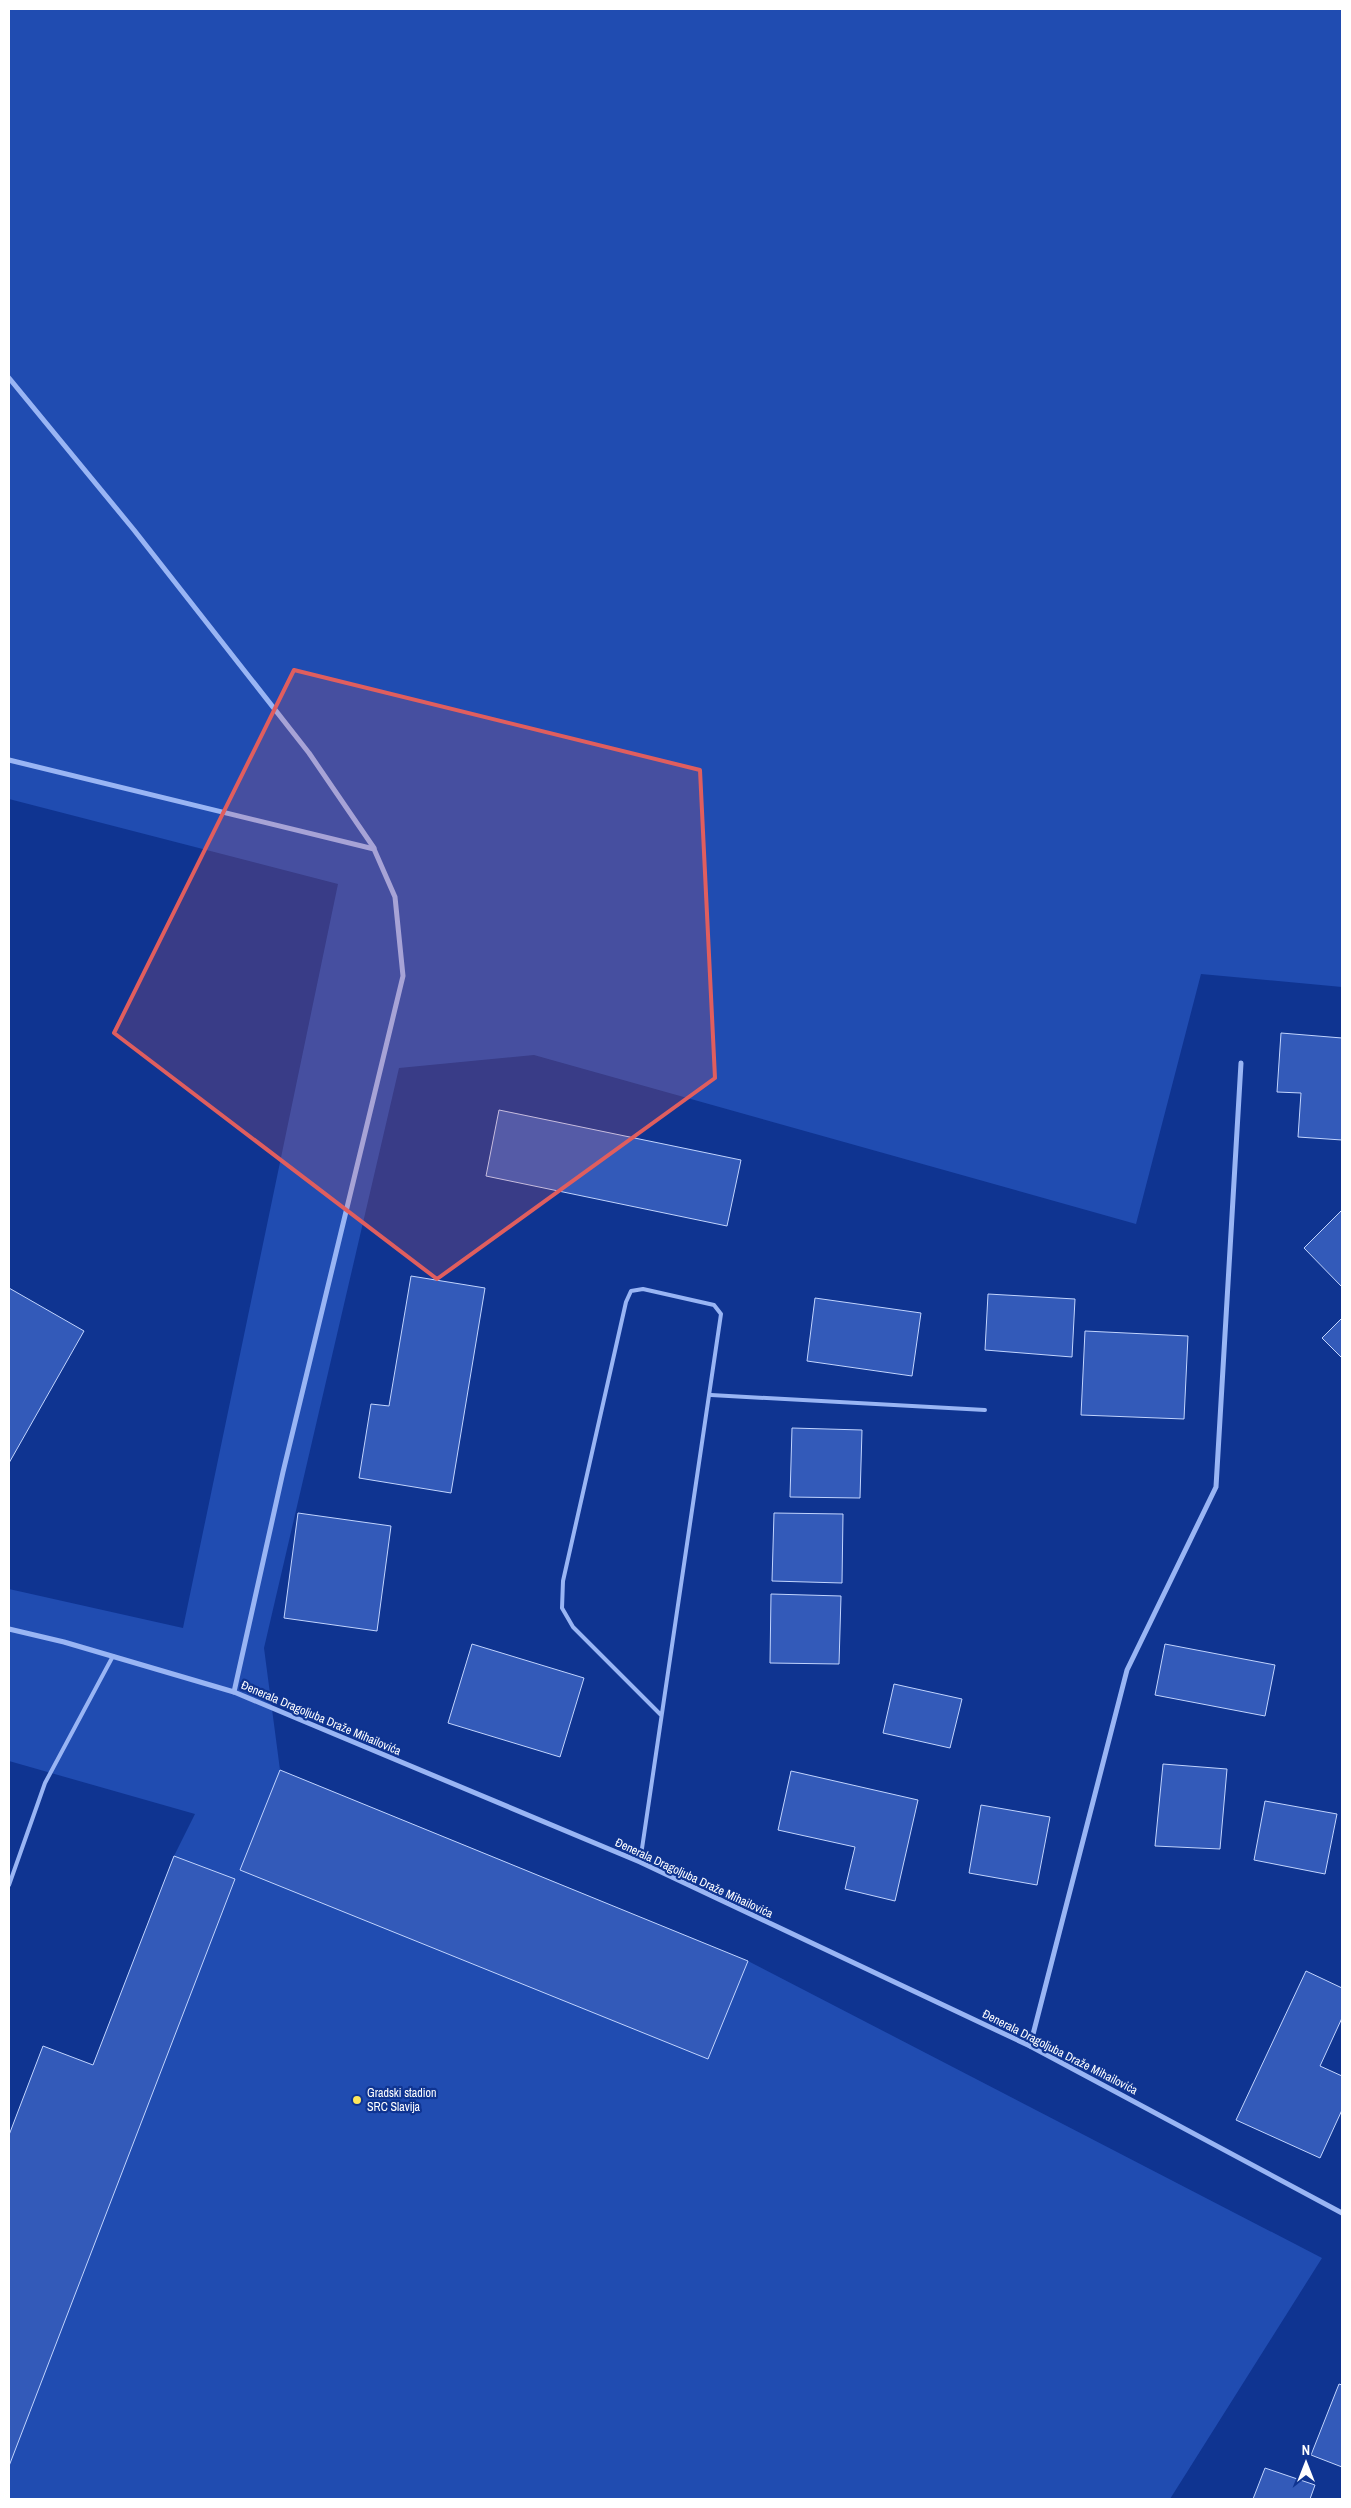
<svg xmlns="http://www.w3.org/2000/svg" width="1351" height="2508" viewBox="0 0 1351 2508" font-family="'Archivo Narrow',sans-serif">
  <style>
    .green { fill: #204cb1 }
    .building { fill: #335ab9; stroke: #c1d4fe }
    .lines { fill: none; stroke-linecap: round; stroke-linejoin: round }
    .service { stroke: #99b5f4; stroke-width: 4 }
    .minor { stroke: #99b5f4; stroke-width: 5 }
    .marked { fill: #e05e5e; fill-opacity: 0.2; stroke: #e05e5e; stroke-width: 4; stroke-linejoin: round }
    .poi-dot { fill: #ffe85c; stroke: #0f3491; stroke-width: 2 }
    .labels { text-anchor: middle; stroke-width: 4.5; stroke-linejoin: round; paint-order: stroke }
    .street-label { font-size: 12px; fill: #fff; stroke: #0f3491 }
    .poi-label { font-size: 12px; fill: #fff; stroke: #0f3491; text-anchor: start }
  </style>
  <rect width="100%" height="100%" fill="#0f3491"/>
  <path class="green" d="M9 9H1342V987L1201 974 1136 1224 534 1055 399 1068 264 1648 280 1770 748 1961 1322 2258 1170 2499H9V2135L43 2046 93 2065 174 1856 195 1814 9 1761V1589L183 1628 338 884 9 799Z"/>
  <g class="building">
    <path d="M1281 1033 1342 1038V1140L1298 1137 1301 1093 1277 1092Z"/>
    <path d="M499 1110 741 1160 727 1226 486 1176Z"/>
    <path d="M1342 1210V1287L1304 1248Z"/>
    <path d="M411 1276 485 1288 451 1493 359 1478 371 1404 389 1406Z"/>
    <path d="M9 1288 84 1331 9 1463Z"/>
    <path d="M988 1294 1075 1299 1072 1357 985 1350Z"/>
    <path d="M815 1298 921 1313 912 1376 807 1361Z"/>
    <path d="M1342 1318V1358L1322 1338Z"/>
    <path d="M1085 1331 1188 1336 1184 1419 1081 1415Z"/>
    <path d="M792 1428 862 1430 860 1498 790 1497Z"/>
    <path d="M298 1513 391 1526 377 1631 284 1618Z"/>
    <path d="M774 1513 843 1514 842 1583 772 1581Z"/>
    <path d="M771 1594 841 1596 839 1664 770 1663Z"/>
    <path d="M472 1644 584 1678 560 1757 448 1723Z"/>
    <path d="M1165 1644 1275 1665 1265 1716 1155 1695Z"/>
    <path d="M894 1684 962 1699 950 1748 883 1733Z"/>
    <path d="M1163 1764 1227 1769 1220 1849 1155 1846Z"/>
    <path d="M280 1770 748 1961 708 2059 240 1870Z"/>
    <path d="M791 1771 918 1800 895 1901 845 1889 855 1847 778 1830Z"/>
    <path d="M1265 1801 1337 1814 1325 1874 1254 1860Z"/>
    <path d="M981 1805 1050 1817 1037 1885 969 1873Z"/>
    <path d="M174 1856 235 1879 9 2466V2135L43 2046 93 2065Z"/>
    <path d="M1306 1971 1342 1988V2018L1320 2066 1342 2076V2110L1320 2158 1236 2120Z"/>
    <path d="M1339 2384 1342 2385V2467L1311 2455Z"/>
    <path d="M1265 2468 1315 2485 1310 2499H1253Z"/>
  </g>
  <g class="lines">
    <g class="service">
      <path d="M711 1395 985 1410"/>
      <path d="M640 1862 721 1314 714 1305 643 1289 631 1291 626 1302 563 1581 562 1608 573 1627 661 1715"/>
      <path d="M9 1885 45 1783 113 1656"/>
    </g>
    <g class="minor">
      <path d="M9 378 134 530 309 753 374 848"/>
      <path d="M9 760 374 849 395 897 403 976 283 1472 234 1692"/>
      <path d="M9 1629 64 1642 234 1692 640 1862 1030 2046 1342 2213"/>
      <path d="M1030 2046 1127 1670 1216 1487 1241 1063"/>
    </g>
  </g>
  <path class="marked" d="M294 670 700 770 715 1078 437 1279 114 1033Z"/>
  <circle class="poi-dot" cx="357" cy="2100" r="5"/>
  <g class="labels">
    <g class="street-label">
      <text transform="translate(321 1718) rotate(23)" y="4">Đenerala Dragoljuba Draže Mihailovića</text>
      <text transform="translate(694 1878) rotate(25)" y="4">Đenerala Dragoljuba Draže Mihailovića</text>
      <text transform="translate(1060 2052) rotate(27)" y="4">Đenerala Dragoljuba Draže Mihailovića</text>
    </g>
    <g class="poi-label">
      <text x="367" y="2097">Gradski stadion<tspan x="367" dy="14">SRC Slavija</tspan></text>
    </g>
  </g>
  <rect width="1351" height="2508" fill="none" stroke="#ffffff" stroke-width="20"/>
  <g transform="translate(1306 2463)" stroke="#0f3491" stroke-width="4" paint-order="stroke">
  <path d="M0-4L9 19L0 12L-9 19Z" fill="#ffffff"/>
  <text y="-8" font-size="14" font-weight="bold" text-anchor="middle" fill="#ffffff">N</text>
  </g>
</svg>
